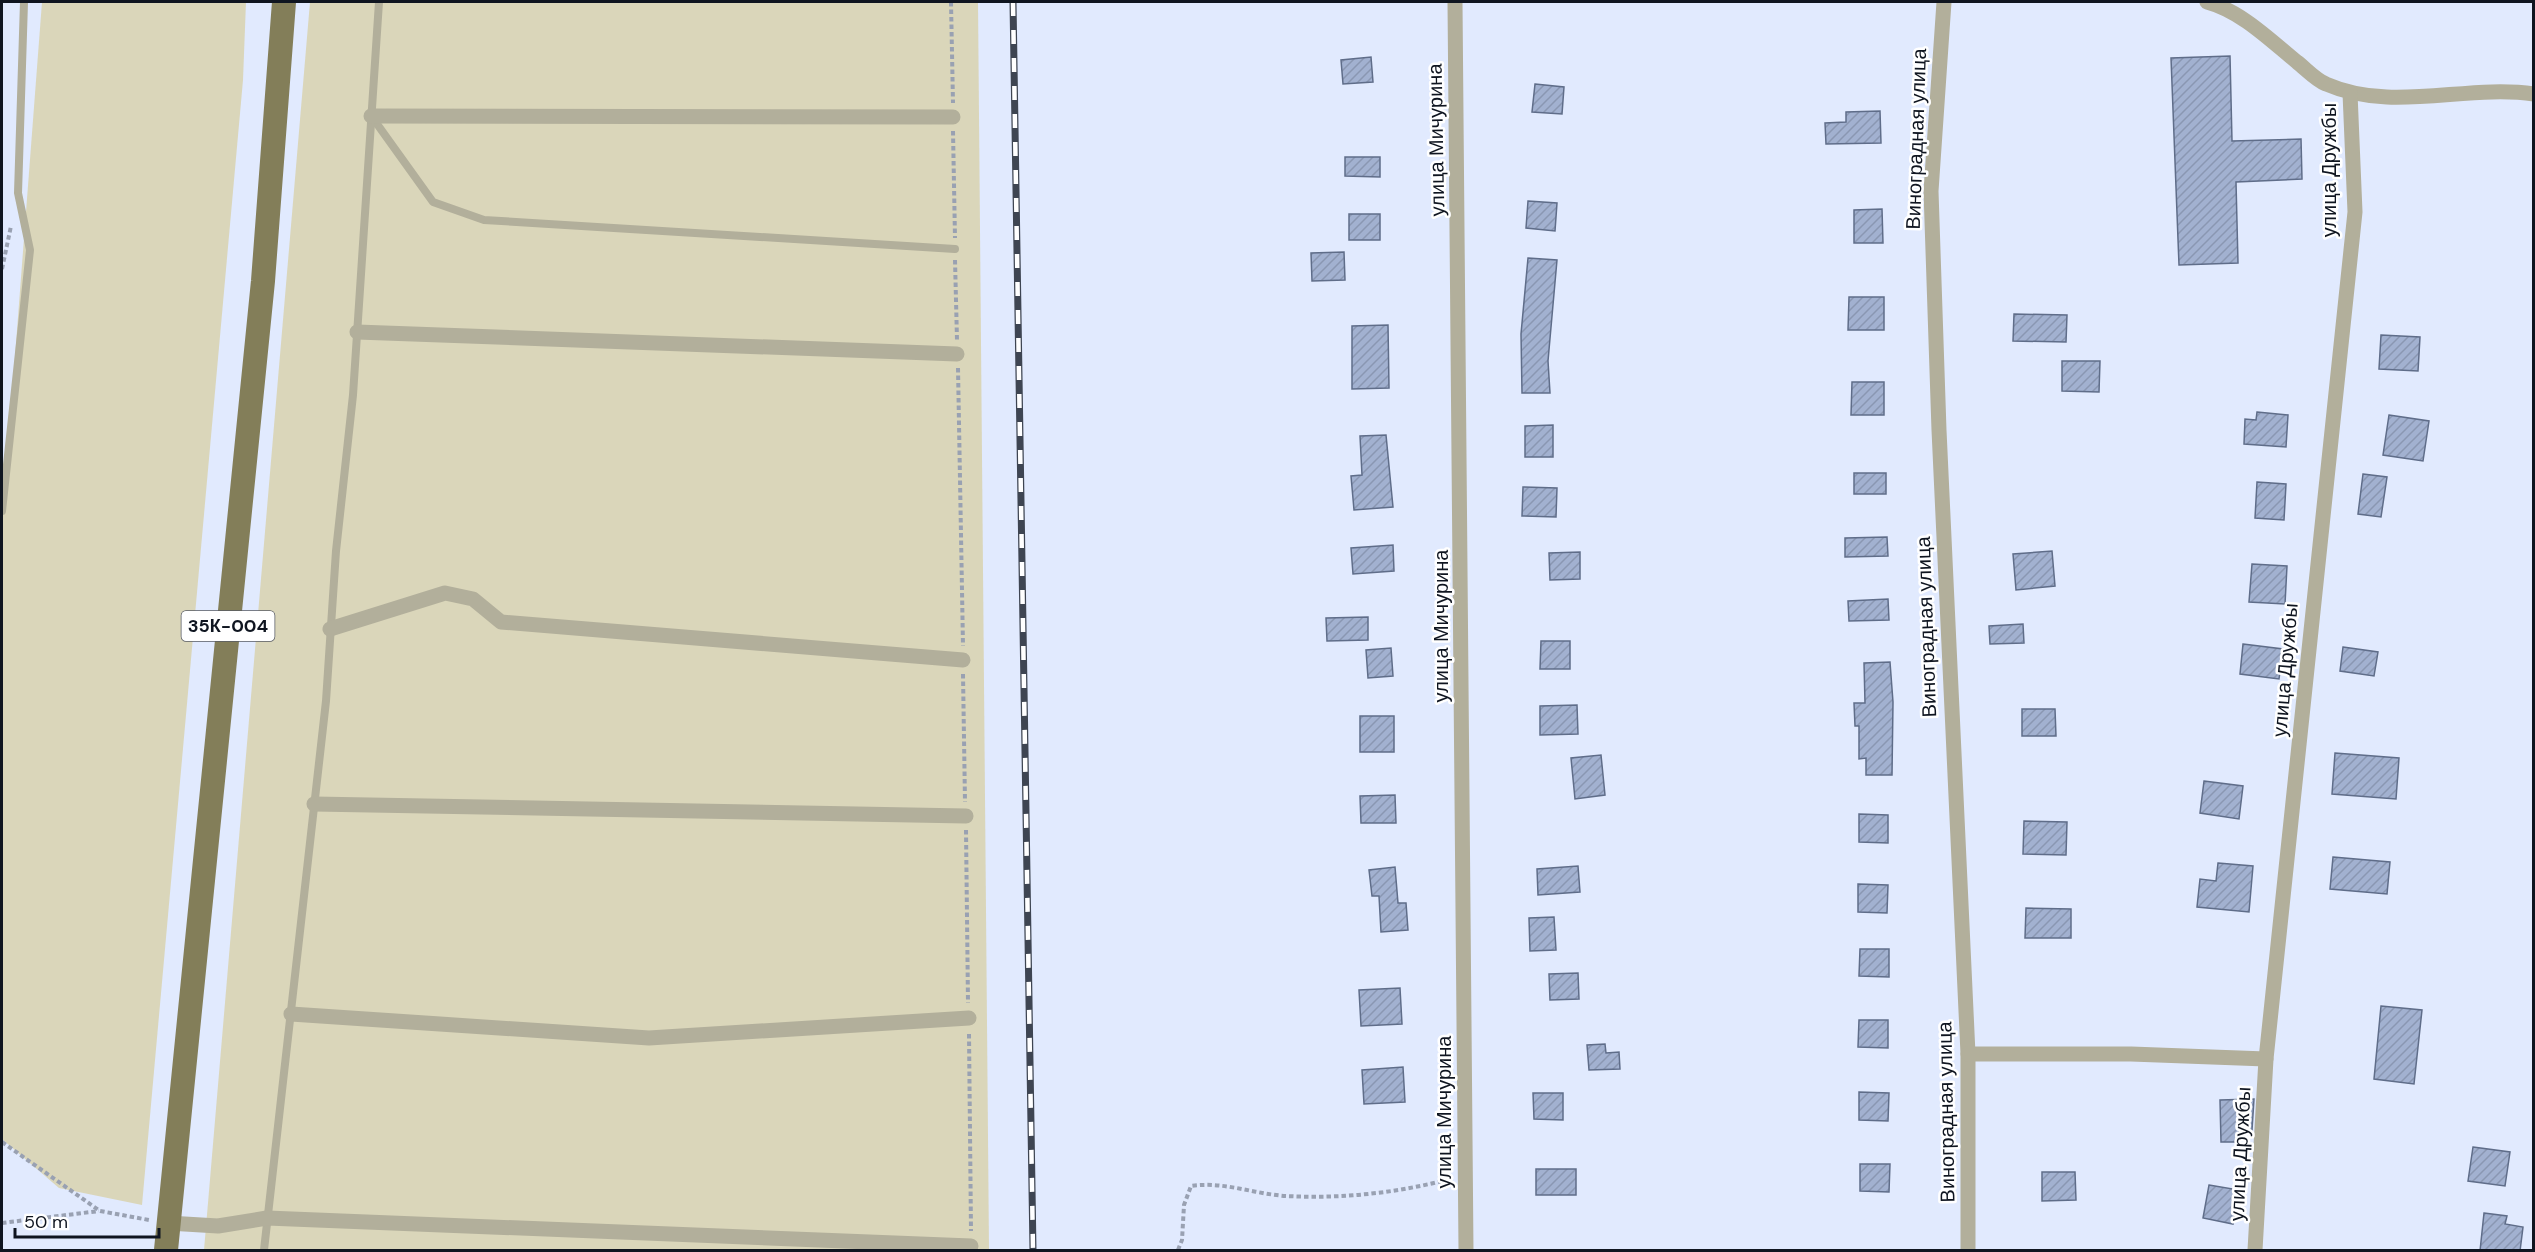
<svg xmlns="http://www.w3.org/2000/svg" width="2535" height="1252" viewBox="0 0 2535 1252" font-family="'DM Sans',sans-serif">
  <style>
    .green { fill: #dad6ba }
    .building { fill: url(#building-hatch); stroke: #5f6d89; stroke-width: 1.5 }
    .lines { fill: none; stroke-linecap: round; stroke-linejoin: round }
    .path { stroke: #99a1b2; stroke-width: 4; stroke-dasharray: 4.5 3; stroke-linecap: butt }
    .lane { stroke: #b2af9b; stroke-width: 8 }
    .street { stroke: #b2af9b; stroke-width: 15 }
    .primary { stroke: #837e59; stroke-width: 24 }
    .rail-casing { stroke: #3e4552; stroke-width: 7 }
    .rail { stroke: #fff; stroke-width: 4.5; stroke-dasharray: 14; stroke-linecap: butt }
    .labels { text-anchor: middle; stroke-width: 5; stroke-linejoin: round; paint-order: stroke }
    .shield { fill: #fff; stroke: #575b63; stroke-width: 1.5 }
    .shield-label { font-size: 18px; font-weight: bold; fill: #0f1520 }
    .street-label { font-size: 20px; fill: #0f1520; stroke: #fff }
  </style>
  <defs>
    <pattern id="building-hatch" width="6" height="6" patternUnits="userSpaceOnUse" patternTransform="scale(1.5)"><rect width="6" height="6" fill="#a2b1d0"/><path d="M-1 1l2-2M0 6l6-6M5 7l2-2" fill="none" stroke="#8a97b2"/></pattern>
  </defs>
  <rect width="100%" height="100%" fill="#e1eafe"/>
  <g class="green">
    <path d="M42 2H246L243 80 142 1205 59 1188 2 1139V527Z"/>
    <path d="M310 2H978L989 1250H204Z"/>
  </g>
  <g class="building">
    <path d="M2230 56 2232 141 2301 139 2302 179 2236 182 2238 263 2179 265 2171 58Z"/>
    <path d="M1371 57 1373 82 1343 84 1341 60Z"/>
    <path d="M1535 84 1564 87 1562 114 1532 112Z"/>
    <path d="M1880 111 1881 143 1826 144 1825 123 1846 122V112Z"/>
    <path d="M1345 157H1380V177L1345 176Z"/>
    <path d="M1528 201 1557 203 1555 231 1526 228Z"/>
    <path d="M1882 209 1883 243H1854V210Z"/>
    <rect x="1349" y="214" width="31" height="26"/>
    <path d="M1344 252 1345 280 1312 281 1311 253Z"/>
    <path d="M1528 258 1557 260 1548 361 1550 393H1522L1521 334Z"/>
    <path d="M1849 297H1884V330H1848Z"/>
    <path d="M2014 314 2067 315 2066 342 2013 341Z"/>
    <path d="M1388 325 1389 388 1352 389V326Z"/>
    <path d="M2381 335 2420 337 2418 371 2379 369Z"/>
    <path d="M2062 361H2100L2099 392 2062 391Z"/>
    <path d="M1852 382H1884V415H1851Z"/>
    <path d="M2257 412 2288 415 2286 447 2244 444 2245 419 2256 420Z"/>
    <path d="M2389 415 2429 421 2423 461 2383 455Z"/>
    <path d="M1553 425V457H1525V426Z"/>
    <path d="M1386 435 1393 507 1354 510 1351 476 1362 475 1360 436Z"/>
    <rect x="1854" y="473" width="32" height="21"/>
    <path d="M2363 474 2387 477 2381 517 2358 514Z"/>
    <path d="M2257 482 2286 484 2284 520 2255 518Z"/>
    <path d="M1523 487 1557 488 1556 517 1522 516Z"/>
    <path d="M1887 537 1888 556 1845 557V538Z"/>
    <path d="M1393 545 1394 571 1353 574 1351 548Z"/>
    <path d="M2052 551 2055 586 2016 590 2013 554Z"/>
    <path d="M1580 552V579L1550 580 1549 553Z"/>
    <path d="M2252 564 2287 566 2285 604 2249 602Z"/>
    <path d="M1888 599 1889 620 1849 621 1848 601Z"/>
    <path d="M1368 617V640L1327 641 1326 618Z"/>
    <path d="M2023 624 2024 643 1990 644 1989 626Z"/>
    <path d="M1541 641H1570V669H1540Z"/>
    <path d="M2243 644 2283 649 2279 679 2240 674Z"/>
    <path d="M2343 647 2378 652 2374 676 2340 671Z"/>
    <path d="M1391 648 1393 676 1368 678 1366 650Z"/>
    <path d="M1890 662 1893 702 1892 775H1866V758L1859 759V726H1855L1854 703H1865L1864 663Z"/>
    <path d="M1577 705 1578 734 1540 735V706Z"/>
    <path d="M2022 709H2055L2056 736H2022Z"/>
    <rect x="1360" y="716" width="34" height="36"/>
    <path d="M2335 753 2399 758 2396 799 2332 794Z"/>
    <path d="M1601 755 1605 795 1575 799 1571 758Z"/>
    <path d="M2204 781 2243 786 2239 819 2200 813Z"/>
    <path d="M1395 795 1396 823H1361L1360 796Z"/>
    <path d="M1859 814 1888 815V843L1859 842Z"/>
    <path d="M2024 821 2067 822 2066 855 2023 854Z"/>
    <path d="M2333 857 2390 862 2387 894 2330 889Z"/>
    <path d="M2218 863 2253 866 2249 912 2197 907 2200 879 2216 881Z"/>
    <path d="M1578 866 1580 892 1538 895 1537 869Z"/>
    <path d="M1395 867 1398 903H1406L1408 930 1381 932 1379 896H1372L1369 870Z"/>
    <path d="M1858 884 1888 885 1887 913 1858 912Z"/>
    <path d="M2026 908 2071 909V938H2025Z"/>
    <path d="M1554 917 1556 950 1530 951 1529 918Z"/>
    <path d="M1860 949H1889V977L1859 976Z"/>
    <path d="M1578 973 1579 999 1550 1000 1549 974Z"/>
    <path d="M1400 988 1402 1024 1361 1026 1359 990Z"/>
    <path d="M2381 1006 2422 1010 2414 1084 2374 1079Z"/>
    <path d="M1859 1020H1888V1048L1858 1047Z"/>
    <path d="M1605 1044 1606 1053 1619 1052 1620 1069 1589 1070 1587 1045Z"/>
    <path d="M1403 1067 1405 1102 1364 1104 1362 1070Z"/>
    <path d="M1859 1092 1889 1093 1888 1121 1859 1120Z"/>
    <path d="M1533 1093H1563V1120L1534 1119Z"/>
    <path d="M2254 1099 2252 1130H2239V1142H2221L2220 1100Z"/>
    <path d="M2473 1147 2510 1152 2505 1186 2468 1181Z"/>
    <path d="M1860 1164H1890L1889 1192 1860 1191Z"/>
    <rect x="1536" y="1169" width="40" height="26"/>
    <path d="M2042 1172H2075L2076 1200 2042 1201Z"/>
    <path d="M2209 1185 2239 1190 2233 1224 2203 1218Z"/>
    <path d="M2484 1213 2507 1216 2505 1224 2523 1227 2520 1251H2480Z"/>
  </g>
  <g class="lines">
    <g class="path">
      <path d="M951 2 953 103"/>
      <path d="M953 131 955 238"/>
      <path d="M955 260 957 340"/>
      <path d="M2 269 11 226"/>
      <path d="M958 368 963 646"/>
      <path d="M963 674 965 802"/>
      <path d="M966 830 968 1003"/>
      <path d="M969 1034 971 1231"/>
      <path d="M2 1142 100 1211 149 1220"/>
      <path d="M2 1223 99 1211"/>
      <path d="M1178 1250 1182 1240 1184 1205 1191 1186C1223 1181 1254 1194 1286 1196 1341 1199 1397 1193 1450 1179"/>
    </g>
    <g class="lane">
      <path d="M372 117 433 202 484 220 955 249"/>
      <path d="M2 511 30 250 18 193 24 2"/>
      <path d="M264 1250 326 701 336 551 353 395 379 2"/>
    </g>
    <g class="street">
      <path d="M1455 2 1466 1250"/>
      <path d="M1944 2 1931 191 1939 430 1968 1054V1250"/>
      <path d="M2207 2C2241 11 2270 40 2297 62 2306 69 2316 80 2326 84 2392 113 2465 84 2534 94"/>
      <path d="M371 116 953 117"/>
      <path d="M357 332 957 354"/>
      <path d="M330 629 445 593 473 599 501 622 963 660"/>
      <path d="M314 804 966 816"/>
      <path d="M291 1014 649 1038 969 1018"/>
      <path d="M1968 1054H2131L2266 1059"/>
      <path d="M168 1223 218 1226 267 1218 971 1246"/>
      <path d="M2255 1250 2266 1059 2355 212 2350 93"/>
    </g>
    <path class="primary" d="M166 1250 263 281 284 2"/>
    <defs>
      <path id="rail" d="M1013 2 1033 1250"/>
    </defs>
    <use href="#rail" class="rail-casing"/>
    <use href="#rail" class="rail"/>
  </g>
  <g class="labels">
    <rect class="shield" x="181.5" y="611" width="93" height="30" rx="4.5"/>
    <g class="shield-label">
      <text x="228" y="632">35К-004</text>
    </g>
    <g class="street-label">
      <text transform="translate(1916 139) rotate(-88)" y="7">Виноградная улица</text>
      <text transform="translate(1436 140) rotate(-91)" y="7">улица Мичурина</text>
      <text transform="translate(2329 170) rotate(-90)" y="7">улица Дружбы</text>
      <text transform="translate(1441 626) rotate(-90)" y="7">улица Мичурина</text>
      <text transform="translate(1926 627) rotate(-92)" y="7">Виноградная улица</text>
      <text transform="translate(2285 670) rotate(-85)" y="7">улица Дружбы</text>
      <text transform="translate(1444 1112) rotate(-90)" y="7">улица Мичурина</text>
      <text transform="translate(1946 1112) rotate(-91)" y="7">Виноградная улица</text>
      <text transform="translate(2240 1154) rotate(-87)" y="7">улица Дружбы</text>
    </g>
  </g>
  <rect width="2535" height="1252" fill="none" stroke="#0f1520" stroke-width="6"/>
  <path d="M15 1228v9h144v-9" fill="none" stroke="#0f1520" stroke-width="3"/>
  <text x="24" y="1228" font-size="18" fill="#0f1520" stroke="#ffffff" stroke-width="4.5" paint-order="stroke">50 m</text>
</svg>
